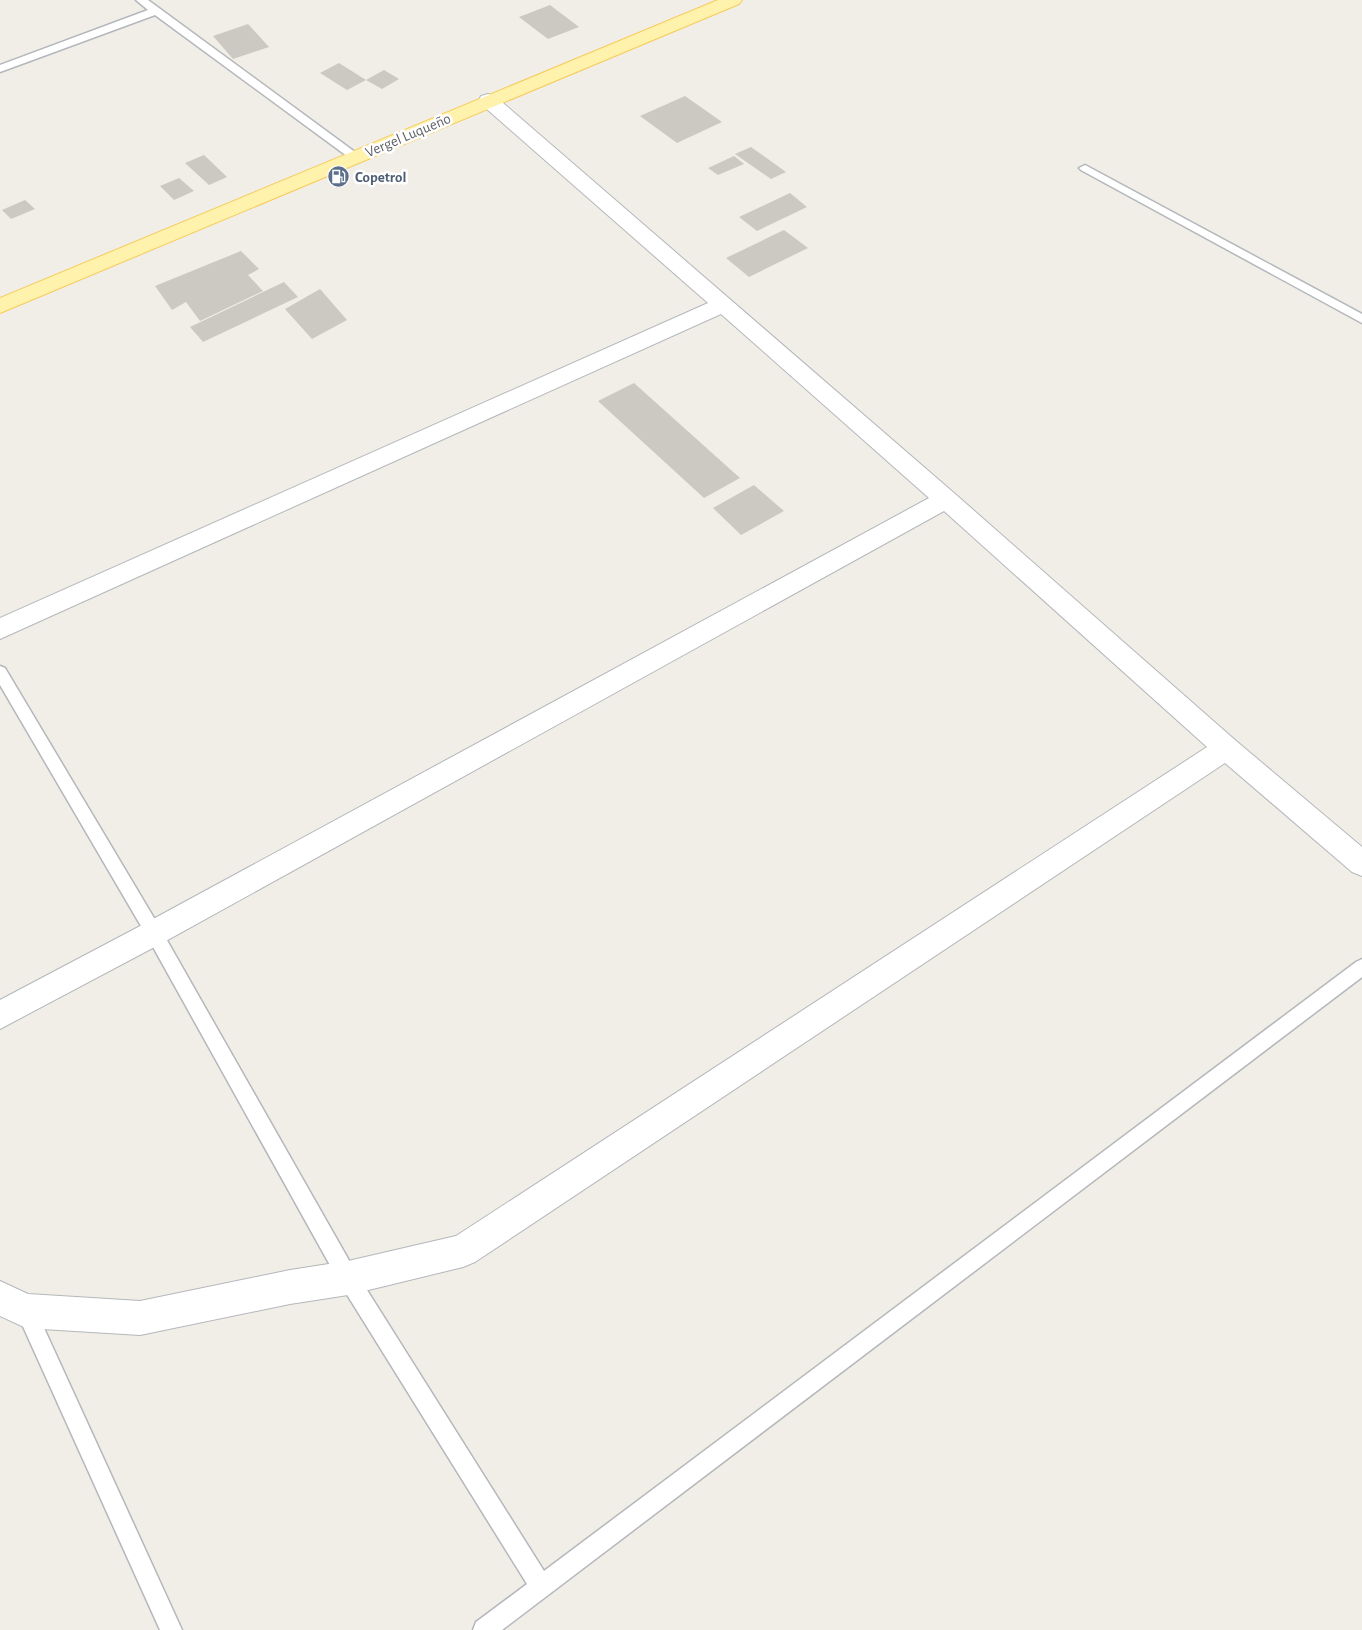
<svg xmlns="http://www.w3.org/2000/svg" width="1362" height="1630" viewBox="0 0 1362 1630" font-family="'Alegreya Sans',sans-serif">
  <style>
    .building { fill: #ccc9c3 }
    .lines { fill: none; stroke-linecap: round; stroke-linejoin: round }
    .lane-casing { stroke: #b4b7bb; stroke-width: 3 }
    .street-casing { stroke: #b4b7bb; stroke-width: 2 }
    .primary-casing { stroke: #f7cb59; stroke-width: 2 }
    .lane { fill: #fff; fill-rule: evenodd }
    .street { fill: #fff; fill-rule: evenodd }
    .primary { fill: #fff2ad; fill-rule: evenodd }
    .labels { text-anchor: middle; stroke-width: 5; stroke-linejoin: round; paint-order: stroke }
    .far-street-label { font-size: 15px; fill: #5e6267; stroke: #fff }
    .far-service-label { font-size: 15px; font-weight: bold; fill: #4e5e75; stroke: #fff; text-anchor: start }
  </style>
  <rect width="100%" height="100%" fill="#f0eee6"/>
  <g class="building">
    <path d="M550 5 579 27 548 39 519 17Z"/>
    <path d="M248 24 269 47 233 59 213 36Z"/>
    <path d="M339 63 366 80 347 90 320 73Z"/>
    <path d="M384 70 399 79 382 89 366 80Z"/>
    <path d="M685 96 722 122 677 143 640 116Z"/>
    <path d="M751 147 786 172 771 179 735 154Z"/>
    <path d="M204 155 227 177 209 185 185 163Z"/>
    <path d="M734 156 744 164 718 175 708 168Z"/>
    <path d="M179 178 194 191 174 200 160 186Z"/>
    <path d="M790 193 807 207 757 231 739 217Z"/>
    <path d="M25 200 35 209 11 219 2 210Z"/>
    <path d="M784 230 808 248 749 277 726 258Z"/>
    <path d="M241 251 259 269 248 275 263 291 200 321 186 302 172 310 155 286Z"/>
    <path d="M284 282 298 297 203 342 190 327Z"/>
    <path d="M320 289 347 320 312 339 285 309Z"/>
    <path d="M634 383 740 478 704 498 598 401Z"/>
    <path d="M754 485 784 511 741 535 713 508Z"/>
  </g>
  <g class="lines">
    <defs>
      <g id="lane">
        <path d="M136 0H148L359 155 361 157 359 159H351L155 15 0 72V65L148 10Z"/>
        <path d="M1085 165 1362 314V323L1081 170 1079 168Z"/>
        <path d="M0 666 5 668 160 928 355 1271 544 1571 1356 962 1362 959V977L502 1630H473L476 1622 527 1584 341 1285 148 938 0 685Z"/>
        <path d="M26 1301 33 1304 182 1630H160L16 1311 19 1304Z"/>
      </g>
      <path id="street" d="M488 94 495 96 954 493 1235 740 1362 847V876L1352 872 1225 763 475 1262 463 1267 348 1295 290 1304 140 1335 26 1328 0 1316V1281L28 1294 140 1301 290 1270 348 1261 456 1236 1207 747 944 511 164 942 0 1029V1000L144 924 929 498 721 314 0 639V618L708 303 481 104 479 100 481 96Z"/>
      <path id="primary" d="M718 0H742L739 4 0 313V298Z"/>
    </defs>
    <use href="#lane" class="lane-casing"/>
    <use href="#street" class="street-casing"/>
    <use href="#primary" class="primary-casing"/>
    <use href="#lane" class="lane"/>
    <use href="#street" class="street"/>
    <use href="#primary" class="primary"/>
  </g>
  <defs>
    <symbol id="fuel-disc" viewBox="-11 -11 22 22"><circle r="9.5" fill="#5c6f8a" stroke="#fff"/><path d="M-5.5-6h7V0h2V4h1.3V-2.5L3-4.5l.8-.8L6-3V5H2.5V1h-1V6h-7ZM-4.2-4.7v3.2H.2V-4.7Z" fill="#fff"/></symbol>
  </defs>
  <g fill-rule="evenodd">
    <use href="#fuel-disc" x="326" y="164" width="25" height="25"/>
  </g>
  <g class="labels">
    <g class="far-street-label">
      <text transform="translate(408 135) rotate(-23)" y="5">Vergel Luqueño</text>
    </g>
    <g class="far-service-label">
      <text x="355" y="182">Copetrol</text>
    </g>
  </g>
</svg>
